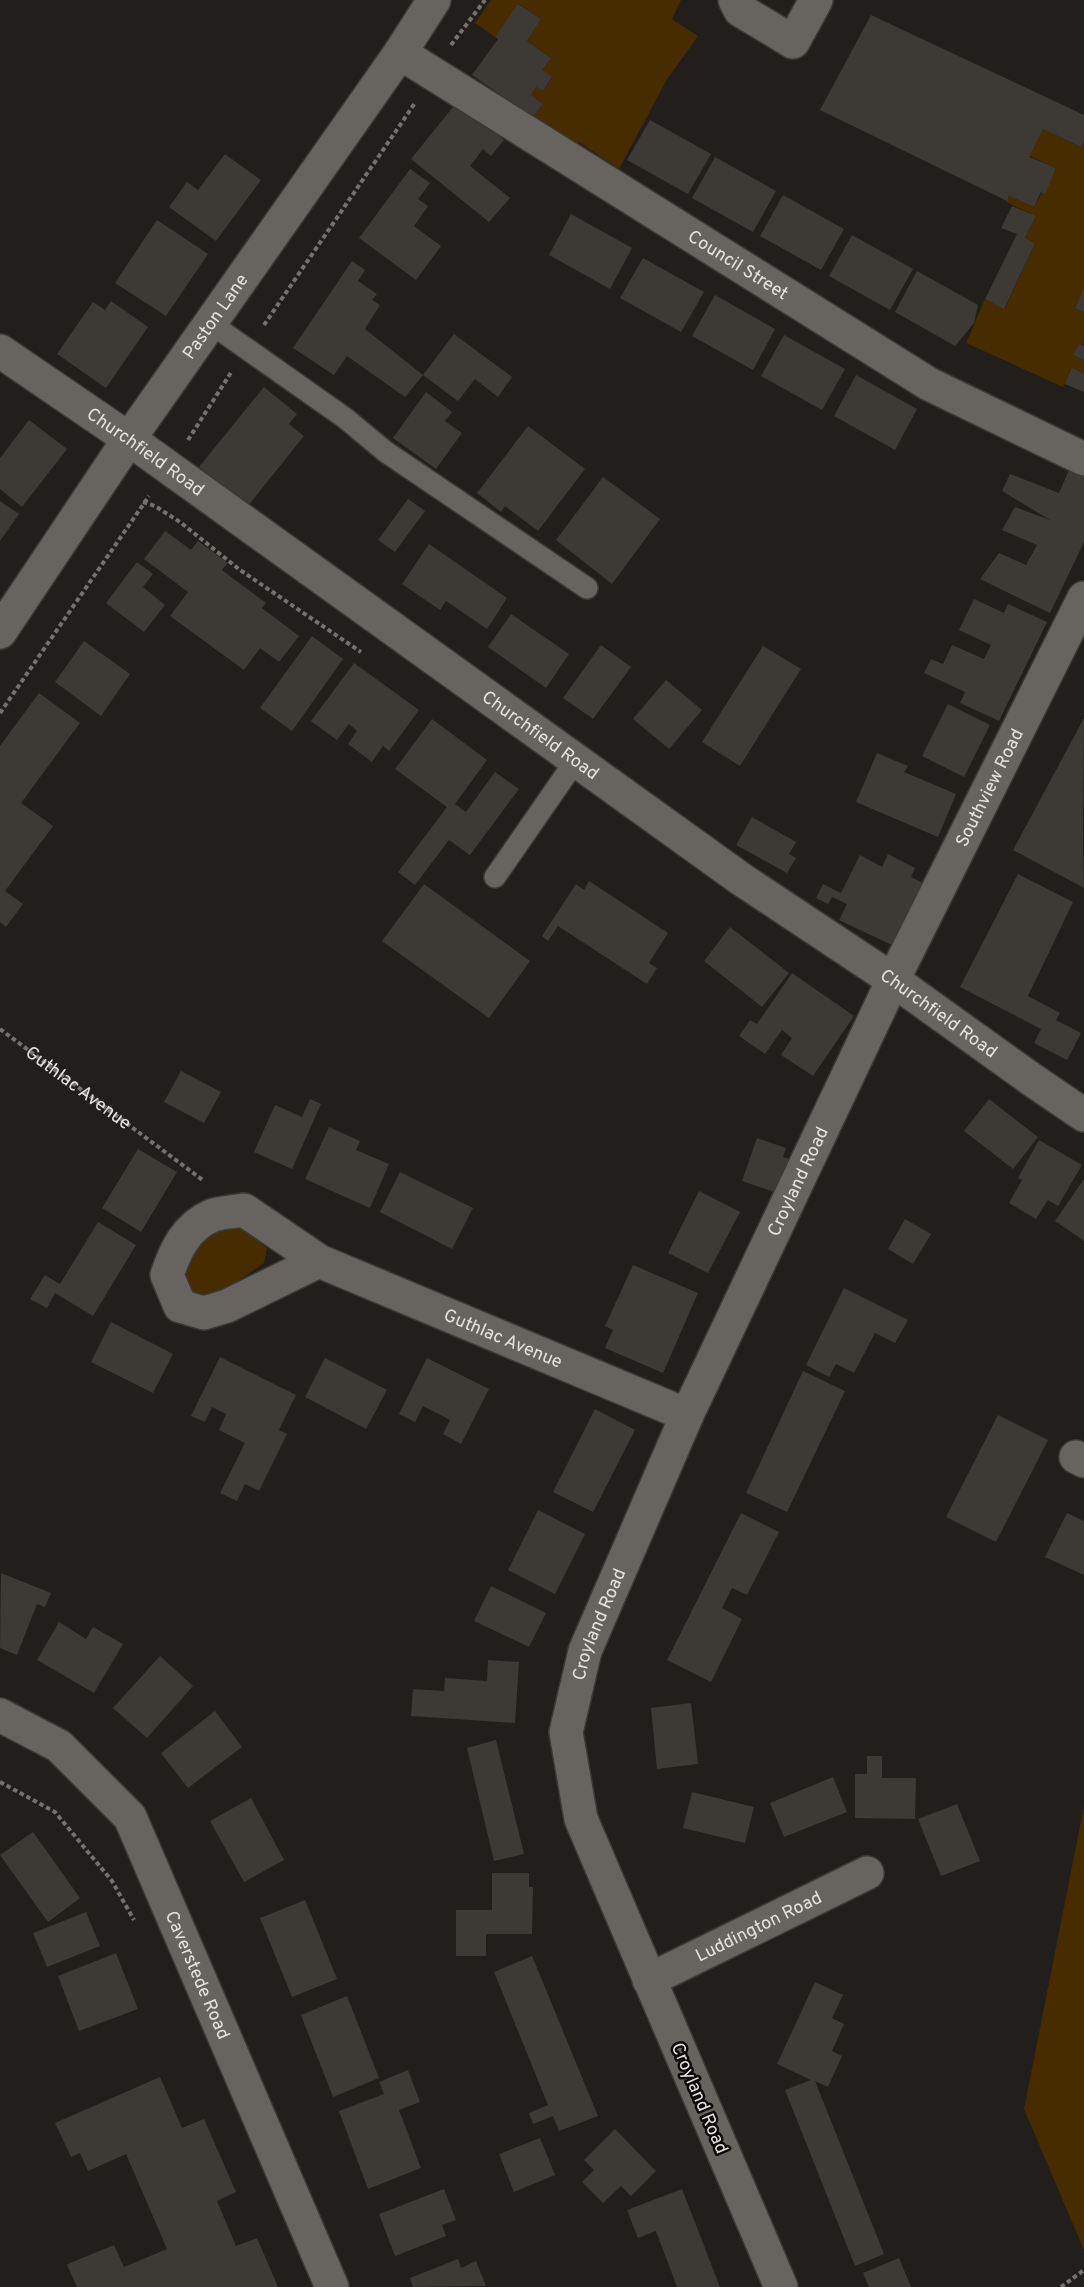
<svg xmlns="http://www.w3.org/2000/svg" width="1084" height="2287" viewBox="0 0 1084 2287" font-family="Overpass,sans-serif">
  <style>
    .green { fill: #472c00 }
    .building { fill: #3d3a36 }
    .lines { fill: none; stroke-linecap: round; stroke-linejoin: round }
    .lane-casing { stroke: #3b3836; stroke-width: 24 }
    .street-casing { stroke: #3b3836; stroke-width: 36 }
    .secondary-casing { stroke: #3b3836; stroke-width: 36 }
    .path { stroke: #74716e; stroke-width: 4; stroke-dasharray: 4.5 3; stroke-linecap: butt }
    .lane { stroke: #676460; stroke-width: 21 }
    .street { stroke: #676460; stroke-width: 33 }
    .secondary { stroke: #676460; stroke-width: 33 }
    .labels { text-anchor: middle; stroke-width: 5; stroke-linejoin: round; paint-order: stroke }
    .street-label { font-size: 18px; fill: #e5e3e1; stroke: #0a0907 }
  </style>
  <rect width="100%" height="100%" fill="#211e1b"/>
  <g class="green">
    <path d="M491 0H681L672 19 698 36 666 81 619 169 579 142 576 146 533 117 543 104 531 95 536 87 543 91 552 78 542 70 551 58 527 41 541 19 519 4 495 37 475 23Z"/>
    <path d="M1043 129 1081 147 1084 142V292L1075 307 1084 312V342L1083 345 1079 344 1073 355 1084 360V374L1065 384 1063 387 966 343 985 299 1005 308 1035 243 1025 238 1036 216 1006 202 1009 196 1034 207 1056 168 1029 156Z"/>
    <path d="M243 1228 267 1248 264 1263 228 1288 200 1301 178 1281C191 1245 204 1230 243 1228Z"/>
    <path d="M1084 1806V2250L1024 2109Z"/>
  </g>
  <g class="building">
    <path d="M518 4 541 19 527 41 551 58 542 70 552 77 543 91 536 87 531 95 543 104 533 117 472 75 498 39 495 37Z"/>
    <path d="M871 15 1084 115V142L1081 147 1043 129 1029 157 1056 168 1045 194 1041 192 1034 207 1009 196 1007 201 820 110Z"/>
    <path d="M457 102 504 140 491 156 483 149 470 166 510 198 489 222 411 159Z"/>
    <path d="M650 120 711 154 688 194 627 160Z"/>
    <path d="M225 154 261 180 216 241 169 207 187 182 198 190Z"/>
    <path d="M715 157 776 191 753 232 692 198Z"/>
    <path d="M410 169 430 183 418 199 428 206 414 226 441 246 416 280 359 238Z"/>
    <path d="M783 195 844 229 821 270 760 236Z"/>
    <path d="M1012 206 1036 216 1025 238 1035 243 1004 309 985 299 1017 234 1001 228Z"/>
    <path d="M571 214 632 248 610 289 549 255Z"/>
    <path d="M157 220 208 254 166 316 115 283Z"/>
    <path d="M852 235 913 269 890 310 829 276Z"/>
    <path d="M643 258 704 292 681 332 620 298Z"/>
    <path d="M352 261 365 270 358 281 377 294 372 300 380 305 365 329 423 375 405 397 347 356 334 375 293 348Z"/>
    <path d="M917 271 978 305 974 323 955 346 895 312Z"/>
    <path d="M1084 289V312L1075 308Z"/>
    <path d="M715 295 775 329 753 370 692 336Z"/>
    <path d="M111 301 148 327 106 388 57 354 93 302 105 310Z"/>
    <path d="M454 334 512 377 498 397 475 379 458 401 423 375Z"/>
    <path d="M784 335 845 369 822 410 761 376Z"/>
    <path d="M1079 344 1084 346V360L1073 355Z"/>
    <path d="M1072 368 1084 374V392L1065 384Z"/>
    <path d="M856 375 917 409 895 450 834 416Z"/>
    <path d="M264 387 297 414 289 424 304 436 247 507 199 467Z"/>
    <path d="M426 392 452 412 445 421 462 433 436 469 393 438Z"/>
    <path d="M29 420 67 449 22 507 0 489V458Z"/>
    <path d="M528 426 585 469 538 531 505 506 501 512 477 493Z"/>
    <path d="M1069 470 1084 477V542L1050 613 980 579 999 553 1026 565 1037 545 1002 530 1015 507 1050 520 1002 491 1010 474 1059 493Z"/>
    <path d="M603 477 660 519 612 584 556 540Z"/>
    <path d="M408 499 425 511 395 552 378 540Z"/>
    <path d="M0 501 19 514 0 541Z"/>
    <path d="M165 531 191 550 198 541 228 563 222 570 266 603 262 608 299 636 279 662 260 648 244 670 170 616 188 592 144 559Z"/>
    <path d="M429 544 507 598 487 629 446 601 440 610 402 584Z"/>
    <path d="M137 562 153 574 143 587 165 605 144 632 106 603Z"/>
    <path d="M974 599 1004 613 1008 604 1047 622 999 721 960 703 965 692 924 673 931 659 943 664 952 645 984 659 991 645 959 630Z"/>
    <path d="M511 614 569 654 546 688 488 647Z"/>
    <path d="M312 636 343 659 292 731 260 708Z"/>
    <path d="M84 641 130 674 101 716 55 682Z"/>
    <path d="M601 645 631 667 593 719 563 698Z"/>
    <path d="M763 646 801 669 740 766 702 742Z"/>
    <path d="M354 663 419 710 389 751 383 746 372 762 348 744 357 731 349 724 337 740 311 721Z"/>
    <path d="M666 680 702 710 669 749 633 719Z"/>
    <path d="M39 693 80 723 21 803 53 826 5 891 23 904 6 927 0 922V746Z"/>
    <path d="M948 704 990 725 964 777 922 756Z"/>
    <path d="M1084 718 1083 846 1084 888 1013 850Z"/>
    <path d="M432 719 487 760 455 804 466 812 495 772 519 789 470 855 449 840 415 885 398 872 447 807 395 769Z"/>
    <path d="M877 753 908 766 904 772 956 794 938 837 856 802Z"/>
    <path d="M752 817 796 842 789 854 796 858 787 873 736 845Z"/>
    <path d="M888 854 915 868 911 877 925 884 894 946 839 920 847 904 832 897 828 904 816 898 823 884 841 893 860 855 882 867Z"/>
    <path d="M1018 874 1073 902 1028 996 1060 1013 1056 1020 1081 1033 1067 1060 1034 1043 1041 1029 960 987Z"/>
    <path d="M589 881 668 933 649 963 657 968 647 984 558 926 548 941 542 936 576 884 584 890Z"/>
    <path d="M424 884 530 961 489 1018 382 941Z"/>
    <path d="M730 927 789 973 762 1007 704 961Z"/>
    <path d="M792 973 854 1016 813 1076 781 1055 792 1038 782 1030 765 1054 739 1036 750 1020 757 1024Z"/>
    <path d="M181 1071 221 1092 204 1123 164 1102Z"/>
    <path d="M310 1099 321 1104 292 1169 254 1152 275 1105 302 1117Z"/>
    <path d="M989 1099 1038 1137 1013 1169 964 1131Z"/>
    <path d="M329 1127 360 1141 356 1150 389 1164 370 1208 305 1179Z"/>
    <path d="M757 1138 786 1148 783 1157 795 1161 783 1195 742 1181Z"/>
    <path d="M1039 1140 1082 1165 1058 1206 1048 1200 1036 1219 1009 1203 1022 1180 1018 1178Z"/>
    <path d="M138 1149 177 1172 141 1232 102 1208Z"/>
    <path d="M400 1172 473 1208 452 1249 380 1212Z"/>
    <path d="M1084 1179V1241L1055 1221Z"/>
    <path d="M699 1191 740 1212 708 1273 668 1253Z"/>
    <path d="M905 1219 931 1234 913 1264 888 1249Z"/>
    <path d="M98 1222 136 1245 93 1316 55 1293 47 1308 30 1299 45 1275 60 1284Z"/>
    <path d="M633 1265 698 1293 663 1373 605 1348 613 1330 605 1326Z"/>
    <path d="M844 1288 908 1320 895 1343 875 1333 854 1373 836 1364 829 1377 806 1365Z"/>
    <path d="M111 1322 173 1354 153 1393 91 1362Z"/>
    <path d="M220 1357 296 1395 279 1430 287 1434 259 1491 245 1484 237 1501 220 1493 245 1443 219 1430 226 1414 212 1407 205 1422 191 1416Z"/>
    <path d="M325 1358 387 1390 366 1429 305 1397Z"/>
    <path d="M427 1358 489 1389 461 1444 443 1434 450 1420 423 1406 415 1422 399 1414Z"/>
    <path d="M803 1371 845 1391 787 1512 746 1493Z"/>
    <path d="M595 1409 635 1430 593 1512 553 1492Z"/>
    <path d="M998 1415 1048 1440 996 1542 946 1517Z"/>
    <path d="M538 1510 585 1534 555 1594 508 1570Z"/>
    <path d="M741 1513 779 1532 747 1595 732 1588 722 1608 742 1619 711 1682 667 1660Z"/>
    <path d="M1067 1513 1084 1521V1575L1045 1557Z"/>
    <path d="M1 1573 51 1593 45 1607 37 1604 17 1655 0 1648Z"/>
    <path d="M491 1586 546 1613 529 1647 474 1621Z"/>
    <path d="M59 1622 86 1639 93 1627 123 1644 94 1693 37 1660Z"/>
    <path d="M160 1656 193 1686 147 1738 113 1708Z"/>
    <path d="M488 1660 519 1662 515 1723 411 1716 413 1689 444 1691 445 1678 487 1681Z"/>
    <path d="M691 1703 698 1764 657 1769 651 1708Z"/>
    <path d="M215 1711 242 1747 188 1788 161 1753Z"/>
    <path d="M496 1740 524 1854 494 1861 467 1748Z"/>
    <path d="M867 1756H882V1778H916L915 1819 855 1818V1774H867Z"/>
    <path d="M833 1777 847 1812 784 1837 770 1803Z"/>
    <path d="M692 1792 754 1807 745 1843 683 1828Z"/>
    <path d="M251 1798 284 1860 244 1882 210 1821Z"/>
    <path d="M957 1804 980 1861 941 1876 918 1819Z"/>
    <path d="M33 1832 80 1898 48 1922 0 1855Z"/>
    <path d="M492 1873H529V1887H533L532 1934H486V1956H456V1910H492Z"/>
    <path d="M305 1900 337 1979 292 1997 260 1918Z"/>
    <path d="M86 1912 100 1946 47 1967 33 1933Z"/>
    <path d="M116 1953 138 2009 79 2031 58 1976Z"/>
    <path d="M532 1956 598 2116 559 2131 553 2116 533 2124 529 2113 548 2105 494 1972Z"/>
    <path d="M815 1982 843 1995 832 2018 844 2024 832 2051 842 2056 828 2087 815 2081 884 2254 855 2266 785 2090 811 2080 777 2064Z"/>
    <path d="M347 1996 379 2078 333 2097 301 2015Z"/>
    <path d="M408 2070 420 2102 399 2110 421 2168 368 2189 339 2111 384 2094 379 2082Z"/>
    <path d="M160 2077 182 2128 204 2119 236 2192 217 2201 236 2246 257 2238 278 2287H77L67 2265 70 2263 114 2245 124 2267 167 2249 126 2154 88 2171 80 2153 71 2157 55 2123Z"/>
    <path d="M615 2129 656 2171 631 2196 621 2186 603 2203 582 2182 594 2170 584 2160Z"/>
    <path d="M540 2138 555 2175 514 2192 499 2154Z"/>
    <path d="M444 2189 456 2220 442 2225 446 2236 395 2256 379 2214Z"/>
    <path d="M682 2189 720 2287H677L656 2231 638 2238 627 2210Z"/>
    <path d="M899 2258 911 2287H869L863 2273Z"/>
    <path d="M458 2259 461 2268 476 2261 486 2286 413 2287 410 2278Z"/>
  </g>
  <g class="lines">
    <defs>
      <g id="lane">
        <path d="M210 323 345 418 386 452 587 588"/>
        <path d="M495 877 576 760"/>
      </g>
      <g id="street">
        <path d="M735 0 740 10 793 42 816 0"/>
        <path id="s2" d="M400 53 929 384 1084 459"/>
        <path id="s3" d="M0 351 129 439 741 879 893 980 1031 1079 1084 1115"/>
        <path id="s4" d="M319 1261 244 1210C234 1212 220 1212 211 1216 186 1227 175 1251 167 1275L180 1306 204 1313 227 1306 319 1261 687 1415"/>
        <path d="M1076 1457 1084 1461"/>
        <path id="s5" d="M0 1715 59 1746 130 1817 332 2287"/>
        <path id="s6" d="M649 1980 867 1873"/>
        <path id="s7" d="M781 2287 581 1819 566 1732 585 1651 687 1415 893 980 1084 598"/>
      </g>
      <g id="secondary">
        <path id="s8" d="M0 632 129 439 400 53 434 0"/>
      </g>
    </defs>
    <use href="#lane" class="lane-casing"/>
    <use href="#street" class="street-casing"/>
    <use href="#secondary" class="secondary-casing"/>
    <g class="path">
      <path d="M451 45 485 0"/>
      <path d="M264 325 415 103"/>
      <path d="M188 440 232 371"/>
      <path d="M143 502 155 506 180 522 240 570 361 652"/>
      <path d="M0 713 149 496"/>
      <path id="s1" d="M0 1029 204 1181"/>
      <path d="M0 1782 55 1812 112 1881 134 1920"/>
      <path d="M1061 2287 1084 2270"/>
    </g>
    <use href="#lane" class="lane"/>
    <use href="#street" class="street"/>
    <use href="#secondary" class="secondary"/>
  </g>
  <g class="labels">
    <g class="street-label">
      <text dy="6" stroke="none"><textPath href="#s2" startOffset="399">Council Street</textPath></text>
      <text dy="6" stroke="none"><textPath href="#s8" startOffset="382">Paston Lane</textPath></text>
      <text dy="6" stroke="none"><textPath href="#s3" startOffset="177">Churchfield Road</textPath></text>
      <text dy="6" stroke="none"><textPath href="#s3" startOffset="663">Churchfield Road</textPath></text>
      <text dy="6" stroke="none"><textPath href="#s7" startOffset="1634">Southview Road</textPath></text>
      <text dy="6" stroke="none"><textPath href="#s3" startOffset="1149">Churchfield Road</textPath></text>
      <text dy="6" stroke="none"><textPath href="#s1" startOffset="98">Guthlac Avenue</textPath></text>
      <text dy="6" stroke="none"><textPath href="#s7" startOffset="1196">Croyland Road</textPath></text>
      <text dy="6" stroke="none"><textPath href="#s4" startOffset="585">Guthlac Avenue</textPath></text>
      <text dy="6" stroke="none"><textPath href="#s7" startOffset="710">Croyland Road</textPath></text>
      <text dy="6" stroke="none"><textPath href="#s6" startOffset="122">Luddington Road</textPath></text>
      <text dy="6" stroke="none"><textPath href="#s5" startOffset="339">Caverstede Road</textPath></text>
      <text transform="translate(700 2098) rotate(67)" y="6">Croyland Road</text>
    </g>
  </g>
</svg>
